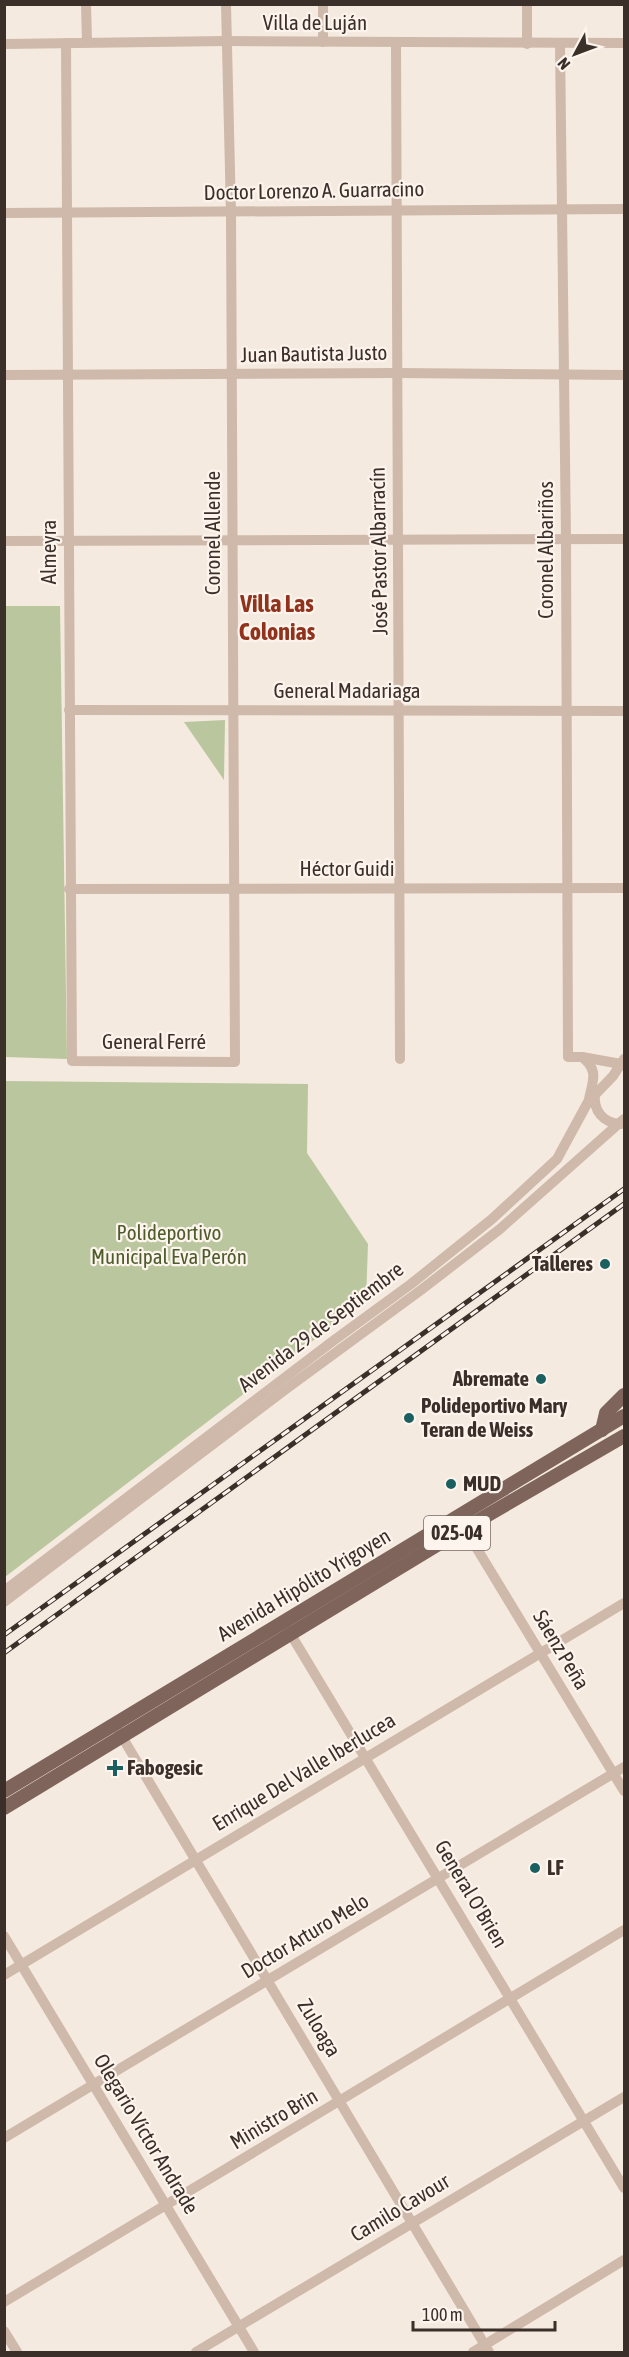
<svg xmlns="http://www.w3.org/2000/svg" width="629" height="2357" viewBox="0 0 629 2357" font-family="'Asap Condensed',sans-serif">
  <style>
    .green { fill: #bac69d }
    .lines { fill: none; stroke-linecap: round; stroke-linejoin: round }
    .minor { stroke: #ceb9aa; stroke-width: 10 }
    .major { stroke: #7e645a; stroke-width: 14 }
    .rail-casing { stroke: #3b2f2a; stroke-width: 5 }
    .rail { stroke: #fcf4ed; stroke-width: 3; stroke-dasharray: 9; stroke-linecap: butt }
    .poi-dot { fill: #1b5f61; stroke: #fcf4ed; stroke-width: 2 }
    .labels { text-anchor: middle; stroke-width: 4.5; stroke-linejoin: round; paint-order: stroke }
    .shield { fill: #fcf4ed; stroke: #756a64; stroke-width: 1.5 }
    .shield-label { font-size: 20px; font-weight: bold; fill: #3b2f2a }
    .street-label { font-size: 21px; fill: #3b2f2a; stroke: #fcf4ed }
    .park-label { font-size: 21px; fill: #4c5c2b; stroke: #fcf4ed }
    .poi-label { font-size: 21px; font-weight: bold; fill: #3b2f2a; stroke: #fcf4ed; text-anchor: start }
    .quarter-label { font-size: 24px; font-weight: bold; fill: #91331c; stroke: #fcf4ed }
  </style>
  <rect width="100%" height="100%" fill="#f5eadf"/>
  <g class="green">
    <path d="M5 606H60L67 1059 5 1057Z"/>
    <path d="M225 720 224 780 184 722Z"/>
    <path d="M5 1081 308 1084 307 1153 368 1244 366 1300 5 1577Z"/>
  </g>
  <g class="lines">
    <g class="minor">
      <path d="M86 4 87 42"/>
      <path d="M323 4V42"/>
      <path d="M527 4V44"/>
      <path d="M66 43 72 1061 235 1062 231 213 226 4"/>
      <path d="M396 43 400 1059"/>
      <path d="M4 44 226 41 624 43"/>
      <path d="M560 44 566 540 568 1057H582L621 1064"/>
      <path d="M4 213 624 209"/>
      <path d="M4 375 397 373 624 375"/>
      <path d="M4 541 624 539"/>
      <path d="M69 710 624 711"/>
      <path d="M69 889 624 888"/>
      <path d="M582 1057C599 1070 593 1080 589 1099"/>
      <path d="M595 1093C593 1111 603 1123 621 1124"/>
      <path d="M465 1529 624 1791"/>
      <path d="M4 1591 333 1341 411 1284 492 1219 557 1159 588 1102 613 1076 624 1059"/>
      <path d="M4 1602 286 1389 421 1290 500 1229 624 1119"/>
      <path d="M287 1628 624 2188"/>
      <path d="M118 1730 489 2352"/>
      <path d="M4 1936 254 2352"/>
      <path d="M4 1975 624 1603"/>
      <path d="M4 2138 624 1767"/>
      <path d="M4 2302 624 1930"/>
      <path d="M4 2331 17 2352"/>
      <path d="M196 2352 624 2097"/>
      <path d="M473 2352 624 2260"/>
    </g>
    <g class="major">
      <path d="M602 1430 606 1413 624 1395"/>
      <path d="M4 1791 624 1416"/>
      <path d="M4 1808 455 1534 624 1436"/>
    </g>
    <defs>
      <g id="rail">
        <path d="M4 1635 624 1189"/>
        <path d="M4 1653 624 1204"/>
      </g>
    </defs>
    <use href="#rail" class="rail-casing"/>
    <use href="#rail" class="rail"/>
  </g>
  <g class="poi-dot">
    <circle cx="605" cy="1264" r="6"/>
    <circle cx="541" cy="1379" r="6"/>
    <circle cx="409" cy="1418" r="6"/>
    <circle cx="451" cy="1484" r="6"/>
    <path d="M112 1759h6v6h6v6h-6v6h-6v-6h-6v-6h6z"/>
    <circle cx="535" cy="1868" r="6"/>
  </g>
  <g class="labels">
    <rect class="shield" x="424" y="1516" width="66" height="34" rx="4.5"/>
    <g class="shield-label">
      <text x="457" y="1540">025-04</text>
    </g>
    <g class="street-label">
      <text x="315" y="30">Villa de Luján</text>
      <text transform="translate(314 191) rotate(-1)" y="7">Doctor Lorenzo A. Guarracino</text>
      <text transform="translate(314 354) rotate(-1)" y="7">Juan Bautista Justo</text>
      <text transform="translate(213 533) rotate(-90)" y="7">Coronel Allende</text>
      <text transform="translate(546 550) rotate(-90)" y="7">Coronel Albariños</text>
      <text transform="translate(379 551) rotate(-91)" y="7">José Pastor Albarracín</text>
      <text transform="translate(49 552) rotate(-90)" y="7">Almeyra</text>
      <text x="347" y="698">General Madariaga</text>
      <text x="347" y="876">Héctor Guidi</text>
      <text x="154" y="1049">General Ferré</text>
      <text transform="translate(321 1327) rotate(-37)" y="7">Avenida 29 de Septiembre</text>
      <text transform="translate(304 1585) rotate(-31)" y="7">Avenida Hipólito Yrigoyen</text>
      <text transform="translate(561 1650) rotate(59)" y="7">Sáenz Peña</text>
      <text transform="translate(304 1772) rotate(-31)" y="7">Enrique Del Valle Iberlucea</text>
      <text transform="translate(471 1894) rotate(59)" y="7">General O'Brien</text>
      <text transform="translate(305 1936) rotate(-31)" y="7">Doctor Arturo Melo</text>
      <text transform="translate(319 2028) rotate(59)" y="7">Zuloaga</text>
      <text transform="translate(274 2119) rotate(-31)" y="7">Ministro Brin</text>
      <text transform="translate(146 2134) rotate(59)" y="7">Olegario Víctor Andrade</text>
      <text transform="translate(400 2208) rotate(-31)" y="7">Camilo Cavour</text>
    </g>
    <g class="park-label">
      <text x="169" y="1240">Polideportivo<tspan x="169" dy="24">Municipal Eva Perón</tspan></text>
    </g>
    <g class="poi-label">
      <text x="593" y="1271" text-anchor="end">Talleres</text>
      <text x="529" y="1386" text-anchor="end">Abremate</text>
      <text x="421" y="1413">Polideportivo Mary<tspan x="421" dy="24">Teran de Weiss</tspan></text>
      <text x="463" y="1491">MUD</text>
      <text x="127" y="1775">Fabogesic</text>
      <text x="547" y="1875">LF</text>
    </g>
    <g class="quarter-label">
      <text x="277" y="612">Villa Las<tspan x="277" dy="28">Colonias</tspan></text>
    </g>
  </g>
  <rect width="629" height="2357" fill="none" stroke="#3b2f2a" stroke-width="12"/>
  <g transform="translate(575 54) rotate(229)" stroke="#fcf4ed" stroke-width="4.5" paint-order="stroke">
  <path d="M0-4.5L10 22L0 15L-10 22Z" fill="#3b2f2a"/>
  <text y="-9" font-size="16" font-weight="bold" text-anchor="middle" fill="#3b2f2a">N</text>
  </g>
  <path d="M413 2321v9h142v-9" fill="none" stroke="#3b2f2a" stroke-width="3"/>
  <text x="422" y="2321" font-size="18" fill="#3b2f2a" stroke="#fcf4ed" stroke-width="4.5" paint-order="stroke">100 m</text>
</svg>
